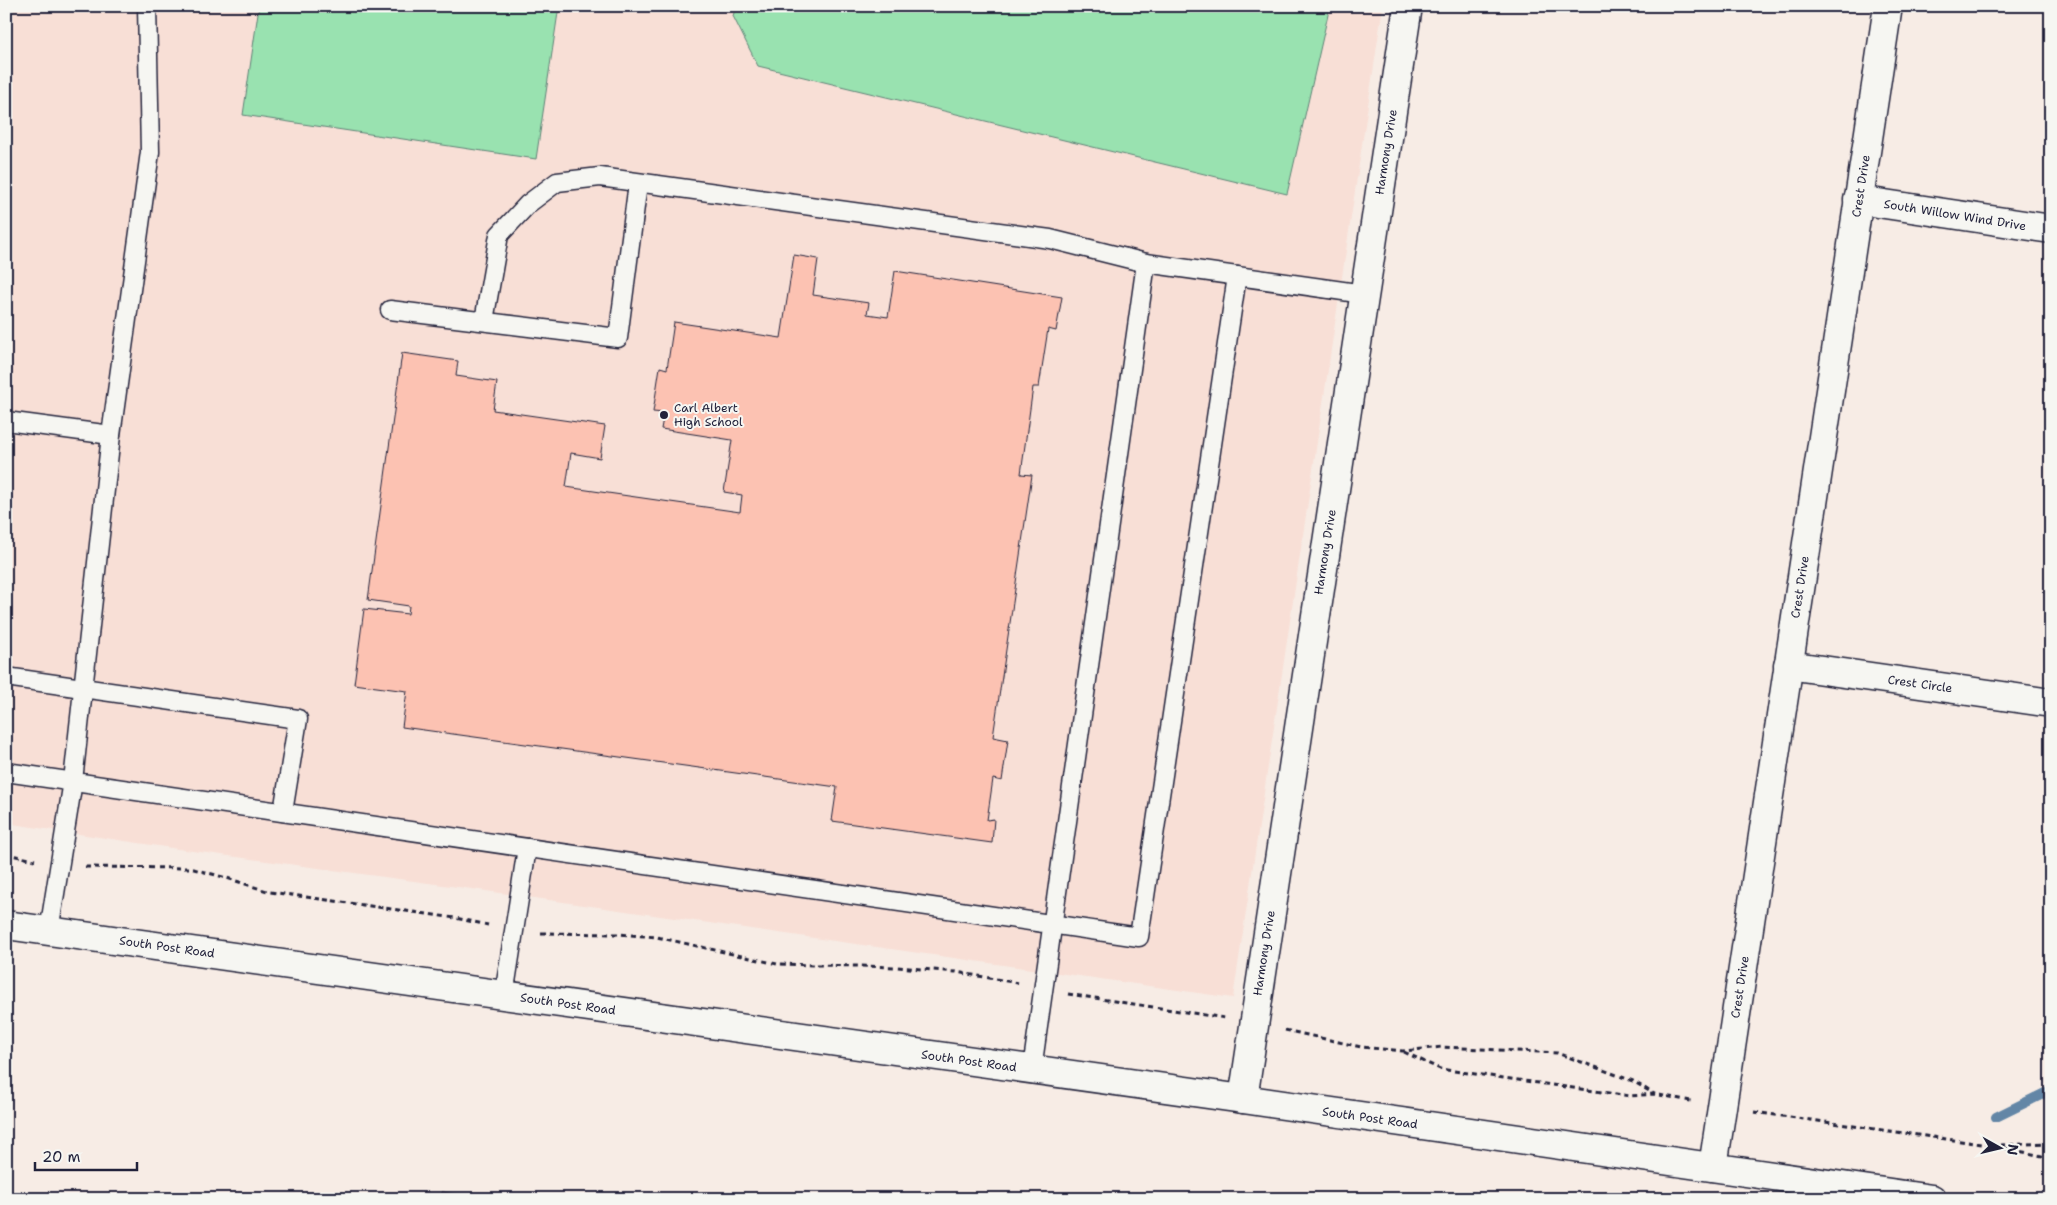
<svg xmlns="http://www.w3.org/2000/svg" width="2057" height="1205" viewBox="0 0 2057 1205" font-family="'Shantell Sans',sans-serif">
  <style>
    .built { fill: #f8dfd6 }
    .pitch { fill: #99e2b0; stroke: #5e8276 }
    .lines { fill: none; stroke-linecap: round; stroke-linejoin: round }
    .stream { stroke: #6386a6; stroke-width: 10 }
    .building { fill: #fcc2b2; stroke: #22223b }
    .service-casing { stroke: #22223b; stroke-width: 21 }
    .minor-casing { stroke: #22223b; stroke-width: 31 }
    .secondary-casing { stroke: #22223b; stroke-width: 31 }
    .path { stroke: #22223b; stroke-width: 3; stroke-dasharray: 5 4; stroke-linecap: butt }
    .service { stroke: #f6f6f2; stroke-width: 18 }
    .minor { stroke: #f6f6f2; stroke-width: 28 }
    .secondary { stroke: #f6f6f2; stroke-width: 28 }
    .poi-dot { fill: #22223b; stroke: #f6f6f2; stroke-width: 2 }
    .labels { text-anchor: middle; stroke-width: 4; stroke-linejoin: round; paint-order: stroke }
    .street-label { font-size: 12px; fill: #22223b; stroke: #f6f6f2 }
    .poi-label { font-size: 12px; fill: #22223b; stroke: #f6f6f2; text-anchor: start }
  </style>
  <rect width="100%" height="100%" fill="#f7ece5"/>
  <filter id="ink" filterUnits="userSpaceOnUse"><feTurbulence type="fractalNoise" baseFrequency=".02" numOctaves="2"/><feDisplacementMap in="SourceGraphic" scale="10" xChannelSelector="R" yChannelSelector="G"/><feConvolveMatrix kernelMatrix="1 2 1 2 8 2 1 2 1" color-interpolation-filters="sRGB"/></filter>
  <g filter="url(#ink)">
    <path class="built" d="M6 6H1383L1233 998 465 888 178 849 6 823Z"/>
    <g class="pitch">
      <path d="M259 6H559L536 159 243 115Z"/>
      <path d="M736 6H1330L1287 194 758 66 733 16Z"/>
    </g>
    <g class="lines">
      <path class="stream" d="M1996 1117 2051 1090"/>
    </g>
    <g class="building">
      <path d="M794 255 818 259 813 295 869 303 867 314 888 317 895 271 1062 297 1056 331 1048 329 1039 387H1033L1021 474 1032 475 993 737 1008 740 1002 781 993 779 987 820 994 819 992 843 832 821 837 787 402 727 407 691 354 684 364 609 408 614 409 606 368 600 402 353 458 361 456 376 497 382 493 410 605 426 600 458 571 453 566 487 740 512 742 495 724 492 732 440 661 429 664 413 653 412 660 367 667 369 674 322 781 338Z"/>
      <path d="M442 1192 490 1199H441Z"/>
    </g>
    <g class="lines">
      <defs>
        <g id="service">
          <path d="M390 310 618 338 638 183"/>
          <path d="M484 321 499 235 528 204 557 182 600 177 1050 239 1146 263 1364 294"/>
          <path d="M6 421 111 435"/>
          <path d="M6 677 298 719 283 812"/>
          <path d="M6 772 1139 937 1237 276"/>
          <path d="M49 931 73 781 111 435 150 152 147 6"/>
          <path d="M504 995 527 848"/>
          <path d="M1032 1069 1146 263"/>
        </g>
        <g id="minor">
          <path d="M1858 200 2051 229"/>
          <path d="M1788 665 2051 703"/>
          <path d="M1243 1099 1408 6"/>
          <path d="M1713 1167 1888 6"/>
        </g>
        <path id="secondary" d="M6 925 1243 1099 1932 1199"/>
      </defs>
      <use href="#service" class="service-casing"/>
      <use href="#minor" class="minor-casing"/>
      <use href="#secondary" class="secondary-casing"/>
      <g class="path">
        <path d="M6 854 35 860"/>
        <path d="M85 867 190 868 227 878 270 892 455 918 488 925"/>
        <path d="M541 933 618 934 657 937 777 964 897 967 956 972 1018 983"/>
        <path d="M1068 994 1225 1018"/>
        <path d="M1285 1030 1361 1047 1403 1051 1442 1047 1557 1053 1633 1081 1654 1094"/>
        <path d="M1404 1052 1440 1069 1630 1096 1654 1094 1691 1101"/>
        <path d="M1754 1112 1996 1146 2051 1158"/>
        <path d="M2001 1145 2051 1143"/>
      </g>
      <use href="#service" class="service"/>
      <use href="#minor" class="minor"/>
      <use href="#secondary" class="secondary"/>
    </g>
  </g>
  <circle class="poi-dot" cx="664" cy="415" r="5"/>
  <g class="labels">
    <g class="street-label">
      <text transform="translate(1386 152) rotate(-81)" y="4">Harmony Drive</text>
      <text transform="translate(1861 186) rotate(-81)" y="4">Crest Drive</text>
      <text transform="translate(1955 215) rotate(9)" y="4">South Willow Wind Drive</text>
      <text transform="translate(1325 552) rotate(-81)" y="4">Harmony Drive</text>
      <text transform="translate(1800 587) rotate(-81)" y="4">Crest Drive</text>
      <text transform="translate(1920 684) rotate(8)" y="4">Crest Circle</text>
      <text transform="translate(167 947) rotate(8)" y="4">South Post Road</text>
      <text transform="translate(1264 953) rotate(-81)" y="4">Harmony Drive</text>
      <text transform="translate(1740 987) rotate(-81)" y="4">Crest Drive</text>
      <text transform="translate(568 1004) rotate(8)" y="4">South Post Road</text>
      <text transform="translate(969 1061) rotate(8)" y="4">South Post Road</text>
      <text transform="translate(1370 1118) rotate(8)" y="4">South Post Road</text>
    </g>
    <g class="poi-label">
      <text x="674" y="412">Carl Albert<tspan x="674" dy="14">High School</tspan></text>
    </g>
  </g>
  <rect width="2057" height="1205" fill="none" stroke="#f6f6f2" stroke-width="25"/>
  <rect x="12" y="12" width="2032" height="1180" fill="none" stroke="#22223b" stroke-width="2" filter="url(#ink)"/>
  <g transform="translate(2000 1148) rotate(98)" stroke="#f6f6f2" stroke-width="4" paint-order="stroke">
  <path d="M0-4L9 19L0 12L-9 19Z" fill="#22223b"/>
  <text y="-8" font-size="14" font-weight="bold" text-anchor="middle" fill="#22223b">N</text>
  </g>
  <path d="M35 1162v8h102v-8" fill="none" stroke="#22223b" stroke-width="2.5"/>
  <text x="42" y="1162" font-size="15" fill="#22223b" stroke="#f6f6f2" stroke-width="4" paint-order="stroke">20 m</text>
</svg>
